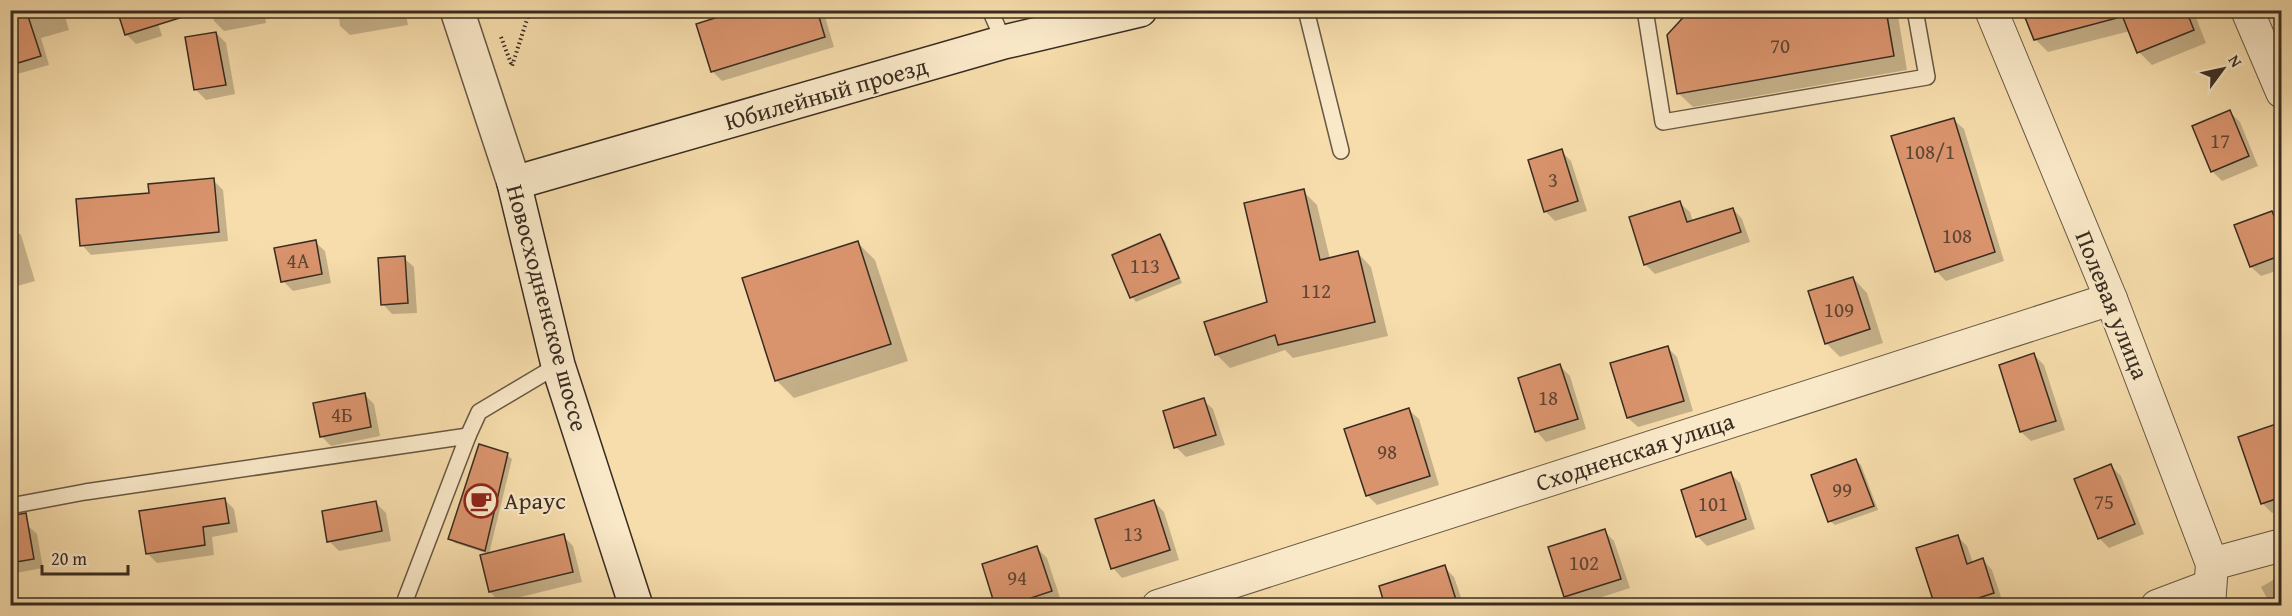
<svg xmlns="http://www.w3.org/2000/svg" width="2292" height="616" viewBox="0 0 2292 616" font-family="'Gentium Book Plus',serif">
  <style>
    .shadow { fill: #0003 }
    .building { fill: #da946d; stroke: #382c21; stroke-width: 1.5 }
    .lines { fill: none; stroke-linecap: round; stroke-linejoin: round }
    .service-casing { stroke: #685844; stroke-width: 18 }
    .minor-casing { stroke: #685844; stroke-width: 34 }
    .tertiary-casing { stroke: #685844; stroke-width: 36 }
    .secondary-casing { stroke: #382c21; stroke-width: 36 }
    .path { stroke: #382c21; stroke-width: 4; stroke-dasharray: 1.5 3; stroke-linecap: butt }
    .service { stroke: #fae9c9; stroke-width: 15 }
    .minor { stroke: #fae9c9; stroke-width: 32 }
    .tertiary { stroke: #fae9c9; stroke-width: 33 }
    .secondary { stroke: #fae9c9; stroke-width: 33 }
    .labels { text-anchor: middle; stroke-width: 4.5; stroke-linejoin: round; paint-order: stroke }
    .number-label { font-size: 21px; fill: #604634 }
    .street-label { font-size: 24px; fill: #382c21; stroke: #fae9c9 }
    .poi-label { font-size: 24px; fill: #382c21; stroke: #fae9c9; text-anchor: start }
  </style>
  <rect width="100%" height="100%" fill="#f7ddac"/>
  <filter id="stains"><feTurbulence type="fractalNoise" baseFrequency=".00333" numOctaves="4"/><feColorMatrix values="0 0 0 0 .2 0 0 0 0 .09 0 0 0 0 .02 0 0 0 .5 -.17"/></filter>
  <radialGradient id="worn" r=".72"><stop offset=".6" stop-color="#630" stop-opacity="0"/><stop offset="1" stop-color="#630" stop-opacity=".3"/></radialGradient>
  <g class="shadow">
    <path d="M10 10H63L69 30 41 38 49 65 10 76Z"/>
    <path d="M154 10 162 36 136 44 126 34Z"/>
    <path d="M212 10H264L266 23 224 31 214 21Z"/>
    <path d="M338 10H405L408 25 350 35 340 26Z"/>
    <path d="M745 10H823L834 47 722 81 712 71Z"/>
    <path d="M1692 10H1897L1907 70 1693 107 1678 93Z"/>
    <path d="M2026 10H2193L2206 43 2152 65 2139 52 2130 31 2048 52 2035 39Z"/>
    <path d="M216 33 226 43 235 94 206 100 196 90Z"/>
    <path d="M2230 112 2240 122 2258 166 2222 181 2212 171Z"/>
    <path d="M1954 120 1964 129 2004 261 1946 281 1936 271Z"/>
    <path d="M1561 151 1571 161 1587 211 1555 221 1545 211Z"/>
    <path d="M213 180 223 190 228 241 91 255 82 245 151 194Z"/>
    <path d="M1303 191 1317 205 1330 259 1358 253 1371 267 1388 336 1293 358 1285 350 1230 368 1216 354 1269 303Z"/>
    <path d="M1680 203 1690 212 1693 222 1733 209 1742 219 1750 242 1655 274 1645 264Z"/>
    <path d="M2272 212 2282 222V269L2261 276 2251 267 2236 226Z"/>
    <path d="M10 226 21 235 35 281 10 288Z"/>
    <path d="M1160 236 1165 241 1182 283 1136 302 1132 297 1114 256Z"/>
    <path d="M315 242 325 251 331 283 293 291 283 281Z"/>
    <path d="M858 243 875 260 908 361 794 398 776 380Z"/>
    <path d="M404 258 414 267 417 313 392 314 383 304Z"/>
    <path d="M1853 278 1867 293 1883 343 1840 357 1826 343Z"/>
    <path d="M1667 347 1677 357 1693 411 1638 427 1628 418Z"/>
    <path d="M2034 355 2044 365 2065 430 2031 441 2021 432Z"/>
    <path d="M1560 366 1570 376 1586 429 1546 442 1537 432 1520 379Z"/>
    <path d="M364 394 374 404 380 436 331 446 321 436Z"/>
    <path d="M1203 400 1213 409 1225 445 1186 457 1176 447 1164 412Z"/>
    <path d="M1409 410 1419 419 1439 485 1377 505 1367 495Z"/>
    <path d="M2282 423V510L2272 513 2262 503Z"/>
    <path d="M507 455 512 459 489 554 455 543 450 538Z"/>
    <path d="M1856 460 1861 465 1878 510 1835 525 1830 521Z"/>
    <path d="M2111 466 2121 476 2144 534 2109 548 2099 538Z"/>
    <path d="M1730 473 1740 483 1755 529 1707 546 1697 536Z"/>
    <path d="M224 499 234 509 238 532 212 537 214 555 157 563 147 553Z"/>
    <path d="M1154 502 1164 512 1179 560 1122 578 1113 568Z"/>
    <path d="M376 503 386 513 391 541 339 551 329 541Z"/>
    <path d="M27 525 37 534 43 568 10 574V527Z"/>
    <path d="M1604 531 1614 541 1630 588 1574 606 1565 596Z"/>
    <path d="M563 536 573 546 582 582 500 602 490 592Z"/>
    <path d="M1957 536 1967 546 1973 563 1983 560 1992 570 2003 603 1994 606H1936Z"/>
    <path d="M1037 548 1047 558 1061 601 1047 606H997Z"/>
    <path d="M1444 567 1454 577 1464 606H1387Z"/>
    <path d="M2282 575V606H2271L2261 587Z"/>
  </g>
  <g class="building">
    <path d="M10 10H26L41 56 18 63 10 40Z"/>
    <path d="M117 10H185L186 16 125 35Z"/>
    <path d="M740 10H817L825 37 711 72 696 24Z"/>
    <path d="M1690 10H1886L1894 56 1677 94 1667 35Z"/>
    <path d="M2022 10H2116L2117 18 2034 40Z"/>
    <path d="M2120 10H2186L2194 30 2137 53Z"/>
    <path d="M216 32 226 85 194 90 185 37Z"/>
    <path d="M2230 110 2249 156 2211 172 2192 126Z"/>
    <path d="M1954 118 1995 252 1935 272 1891 136Z"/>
    <path d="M1562 149 1578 201 1544 212 1528 160Z"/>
    <path d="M214 178 219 232 80 246 76 199 149 193 148 184Z"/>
    <path d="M1304 189 1320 260 1358 251 1375 322 1278 345 1275 335 1215 355 1204 322 1267 302 1244 203Z"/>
    <path d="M1680 201 1687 222 1733 208 1741 232 1644 265 1629 217Z"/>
    <path d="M2272 211 2282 235V255L2250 267 2234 225Z"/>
    <path d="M1160 234 1179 278 1130 298 1112 255Z"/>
    <path d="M316 240 322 274 281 282 274 248Z"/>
    <path d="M858 241 891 344 775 381 742 278Z"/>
    <path d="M405 256 408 303 381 305 378 258Z"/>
    <path d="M1853 277 1870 329 1825 344 1808 291Z"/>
    <path d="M1668 346 1684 401 1627 418 1610 363Z"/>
    <path d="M2034 353 2056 421 2020 432 1999 365Z"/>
    <path d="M1560 364 1578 419 1535 432 1518 378Z"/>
    <path d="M365 393 371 427 320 437 313 403Z"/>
    <path d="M1204 398 1216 435 1174 448 1163 411Z"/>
    <path d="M1409 408 1430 476 1366 496 1344 429Z"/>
    <path d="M2282 422V497L2261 504 2238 437Z"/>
    <path d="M479 444 508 453 485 551 448 539Z"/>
    <path d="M1856 459 1874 506 1828 522 1811 475Z"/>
    <path d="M2111 464 2135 524 2098 539 2074 479Z"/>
    <path d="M1731 472 1746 519 1696 537 1681 490Z"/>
    <path d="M225 498 229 523 203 527 205 545 146 554 139 511Z"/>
    <path d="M1154 500 1170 550 1111 569 1095 519Z"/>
    <path d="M376 501 382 531 327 542 322 511Z"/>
    <path d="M26 513 34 559 10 563V516Z"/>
    <path d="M1605 529 1621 579 1564 597 1548 547Z"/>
    <path d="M564 534 573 572 489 592 480 555Z"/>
    <path d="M1958 535 1967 564 1983 558 1994 593 1954 606H1935L1916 548Z"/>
    <path d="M1037 546 1052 591 1007 606H995L982 564Z"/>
    <path d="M1445 565 1458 606H1385L1379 586Z"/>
  </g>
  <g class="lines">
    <defs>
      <g id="service">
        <path d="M990 10 1004 42"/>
        <path d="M1306 10 1341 151"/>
        <path d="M1645 10 1663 122 1927 77 1915 10"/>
        <path d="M10 506 85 492 468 436"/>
        <path d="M403 606 468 436 479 412 558 365"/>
      </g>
      <g id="minor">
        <path d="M1991 10 2111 299 2212 564 2209 606"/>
        <path d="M2247 10 2282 92"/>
        <path d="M2212 564 2282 545"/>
        <path d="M1158 606 2111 299"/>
        <path d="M2157 606 2210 586"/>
      </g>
      <path id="tertiary" d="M457 10 514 183"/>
      <path id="secondary" d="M636 606 558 365 514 183 1004 42 1140 10"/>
    </defs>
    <use href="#service" class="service-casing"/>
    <use href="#minor" class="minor-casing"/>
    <use href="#tertiary" class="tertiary-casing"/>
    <use href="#secondary" class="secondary-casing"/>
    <path class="path" d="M501 37 512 66 530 10"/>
    <use href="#service" class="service"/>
    <use href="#minor" class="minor"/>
    <use href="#tertiary" class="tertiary"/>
    <use href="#secondary" class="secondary"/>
  </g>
  <defs>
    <symbol id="cafe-ring" viewBox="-11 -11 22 22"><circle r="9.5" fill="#fae9c9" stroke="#8f2418" stroke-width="1.5"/><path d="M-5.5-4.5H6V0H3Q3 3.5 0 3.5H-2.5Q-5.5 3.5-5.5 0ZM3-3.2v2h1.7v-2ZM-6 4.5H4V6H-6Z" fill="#8f2418"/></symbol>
  </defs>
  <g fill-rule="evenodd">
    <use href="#cafe-ring" x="462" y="482" width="38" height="38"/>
  </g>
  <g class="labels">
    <g class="number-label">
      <text x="1780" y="53">70</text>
      <text x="2220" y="148">17</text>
      <text x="1930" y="159">108/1</text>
      <text x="1553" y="187">3</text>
      <text x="1957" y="243">108</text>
      <text x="298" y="268">4А</text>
      <text x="1145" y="273">113</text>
      <text x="1316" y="298">112</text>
      <text x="1839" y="317">109</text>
      <text x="1548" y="405">18</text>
      <text x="342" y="422">4Б</text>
      <text x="1387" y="459">98</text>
      <text x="1842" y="497">99</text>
      <text x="2104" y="509">75</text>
      <text x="1713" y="511">101</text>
      <text x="1133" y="541">13</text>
      <text x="1584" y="570">102</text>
      <text x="1017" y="585">94</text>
    </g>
    <g class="street-label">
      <text transform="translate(826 94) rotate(-16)" y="8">Юбилейный проезд</text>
      <text transform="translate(2112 305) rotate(68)" y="8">Полевая улица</text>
      <text transform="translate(547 308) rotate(75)" y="8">Новосходненское шоссе</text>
      <text transform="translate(1635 452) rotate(-18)" y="8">Сходненская улица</text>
    </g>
    <g class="poi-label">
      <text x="504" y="509">Араус</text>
    </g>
  </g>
  <rect width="2292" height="616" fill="none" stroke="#f7ddac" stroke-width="36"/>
  <rect x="12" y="12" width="2268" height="592" fill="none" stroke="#382c21" stroke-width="3"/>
  <rect x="18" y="18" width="2256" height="580" fill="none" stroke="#382c21" stroke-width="1.5"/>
  <g transform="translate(2223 69) rotate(57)" stroke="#fae9c9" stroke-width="4.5" paint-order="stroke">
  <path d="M0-4.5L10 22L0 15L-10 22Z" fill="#382c21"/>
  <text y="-9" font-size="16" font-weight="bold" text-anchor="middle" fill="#382c21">N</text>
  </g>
  <path d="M42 565v9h86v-9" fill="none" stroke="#382c21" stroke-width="3"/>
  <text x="51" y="565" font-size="18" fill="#382c21" stroke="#fae9c9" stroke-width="4.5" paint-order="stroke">20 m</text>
  <rect width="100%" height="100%" filter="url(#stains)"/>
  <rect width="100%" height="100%" fill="url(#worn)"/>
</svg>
